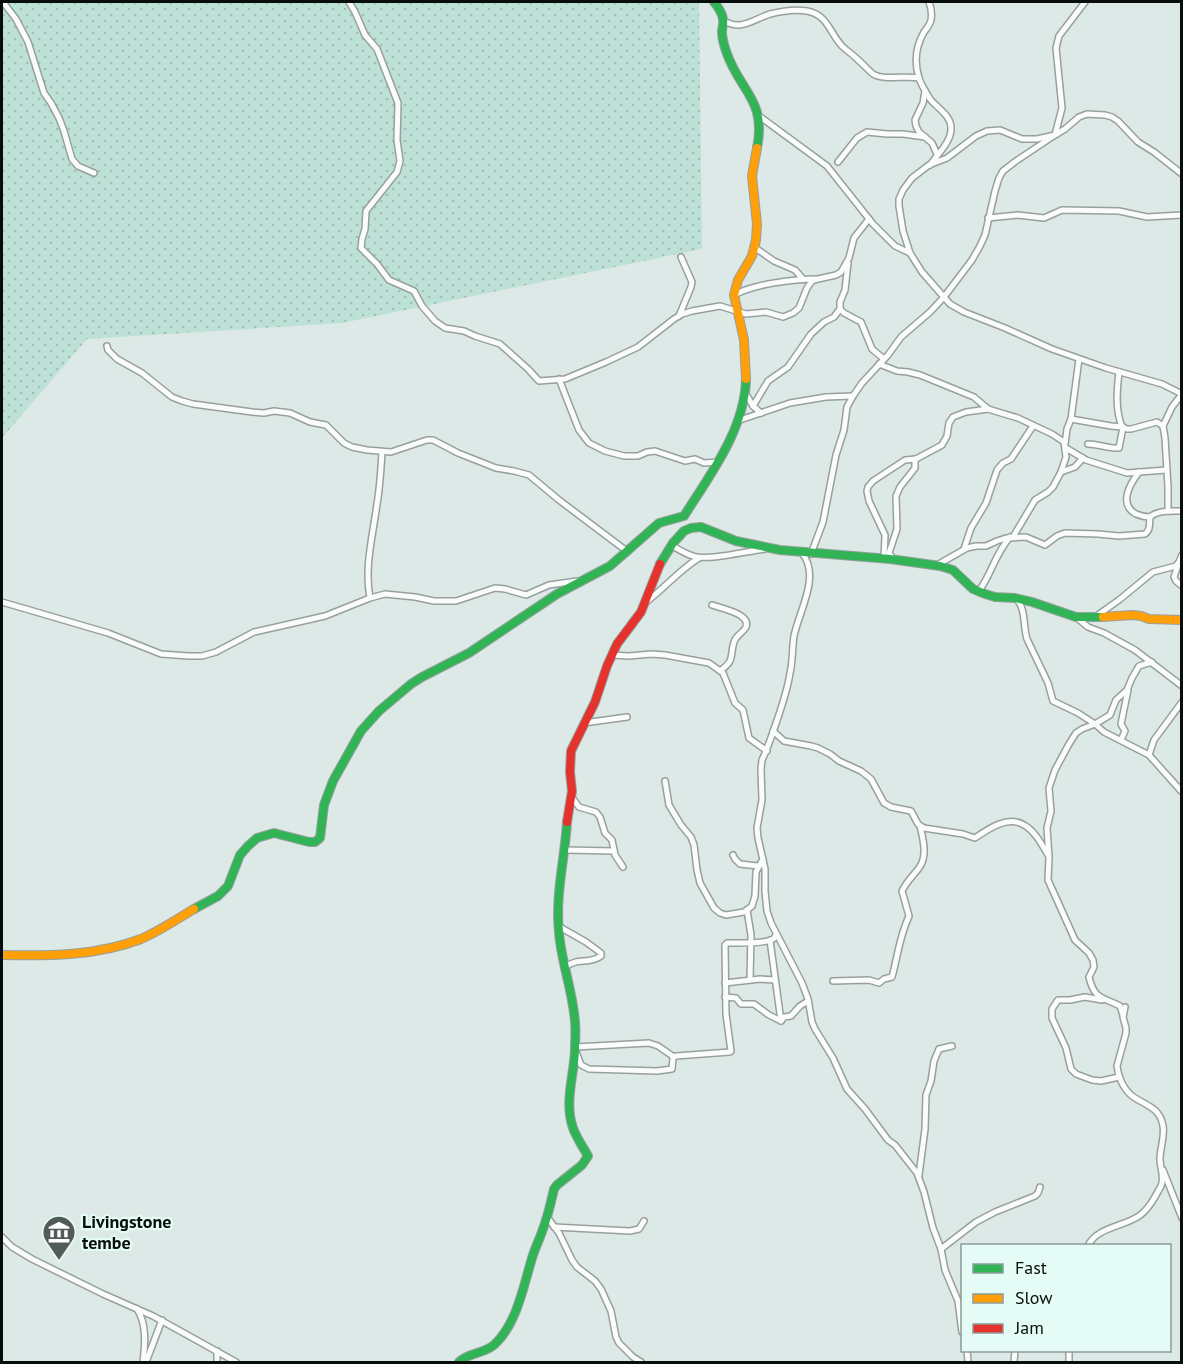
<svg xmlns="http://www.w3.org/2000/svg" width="1183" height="1364" viewBox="0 0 1183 1364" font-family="'PT Sans',sans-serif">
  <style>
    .grass { fill: url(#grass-dots) }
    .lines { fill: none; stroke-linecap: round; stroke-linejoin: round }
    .street-casing { stroke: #97a09e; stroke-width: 8 }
    .fast-casing { stroke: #97a09e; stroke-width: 10 }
    .slow-casing { stroke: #97a09e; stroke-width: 10 }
    .jam-casing { stroke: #97a09e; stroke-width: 10 }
    .street { stroke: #fafcfb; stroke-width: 5 }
    .fast { stroke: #30b455; stroke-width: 8 }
    .slow { stroke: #ff9f0a; stroke-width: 8 }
    .jam { stroke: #e5322d; stroke-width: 8 }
    .labels { text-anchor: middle; stroke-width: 4.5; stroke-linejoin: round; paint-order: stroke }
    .poi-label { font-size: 18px; font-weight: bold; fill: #070e0c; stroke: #e5fbf5; text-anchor: start }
  </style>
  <defs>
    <pattern id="grass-dots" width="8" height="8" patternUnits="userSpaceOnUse" patternTransform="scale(1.5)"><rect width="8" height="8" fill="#bee1d7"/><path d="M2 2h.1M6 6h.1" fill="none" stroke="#a2c0b7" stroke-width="1.8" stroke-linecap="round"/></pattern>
  </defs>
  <rect width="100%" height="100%" fill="#dde9e6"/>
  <path class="grass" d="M2 2H699L702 249 342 323 87 339 2 438Z"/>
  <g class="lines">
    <defs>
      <g id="street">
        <path d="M3 2 16 19 28 42 44 93 51 103 59 118 64 131 72 159 78 166 94 173"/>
        <path d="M349 2 355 12 365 35 377 49 398 103 397 140 400 161 397 172 366 211 365 229 362 239 361 248 377 264 389 280 414 291 422 306 435 321 445 328 464 331 475 336 500 344 528 369 539 381 565 379 606 362 638 347 674 319 682 314 692 311 720 306 746 314 766 312 783 317 793 313 799 308 807 288 812 281 818 279 836 275 841 272 849 258 854 238 869 219"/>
        <path d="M929 2C931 7 932 14 931 20 930 25 927 28 924 32 916 46 914 62 919 78 921 85 926 92 930 99 937 108 952 116 951 129 951 142 937 155 930 165"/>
        <path d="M723 20C740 32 754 19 770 14 782 11 795 9 807 11 828 15 829 32 842 46 846 50 852 54 856 58 862 63 867 69 873 74 884 81 906 75 919 78"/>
        <path d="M925 91 923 103 915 120 916 126 919 132 932 143 937 154"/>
        <path d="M759 116 827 166 873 224 895 246 910 253"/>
        <path d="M838 162 857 138 867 132 887 134H903L925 137"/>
        <path d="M1182 174 1154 152 1138 142 1118 121 1112 117 1105 115 1087 114 1079 117 1065 129 1055 135 1037 139H1022L1000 130 987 131 976 136 947 158 929 165 912 178 903 190 899 199V206L903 231 910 253 922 272 950 304 964 312 1005 328 1052 349 1106 368 1162 384 1182 394"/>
        <path d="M988 218 1018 215 1044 218 1062 210 1119 211 1147 217 1182 215"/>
        <path d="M754 247 774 261 795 270 803 279"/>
        <path d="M734 295C754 284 794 279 817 279"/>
        <path d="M840 309 844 313 861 322 872 349 884 359"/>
        <path d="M679 316 691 287 692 282 681 257"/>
        <path d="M107 346 108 350 117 359 142 373 172 397 182 401 193 404 252 412 264 413 274 411 290 413 310 422 326 425 344 443 352 447 367 450 391 452 427 440H433L437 442 458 453 496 468 514 471 529 475 559 500 628 552"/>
        <path d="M879 364 897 371 908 372 920 375 974 397 988 409 1018 418 1052 434 1064 442 1066 457 1061 472 1053 487 1048 492 1035 500 1013 537"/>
        <path d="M1119 372C1117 390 1115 409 1122 427L1127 429H1131L1157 422 1163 426 1165 438 1168 487V511"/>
        <path d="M559 379 579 430 589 443 605 451 624 456H638L647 452 655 451 685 461 695 459 704 463 717 462"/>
        <path d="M746 394 753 406 761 413"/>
        <path d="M753 406 768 381 788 367 811 334 824 322 834 317 840 309V302L845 290 848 263"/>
        <path d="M1071 419 1111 426 1122 427"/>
        <path d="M737 421 790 403 826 397 853 396"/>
        <path d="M1163 426 1172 407 1182 394"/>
        <path d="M1065 444 1067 429 1071 419 1079 359"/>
        <path d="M1088 444C1098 444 1110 449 1119 448L1123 427"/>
        <path d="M1066 448 1086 460 1127 473 1166 470"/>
        <path d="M1061 472 1075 467 1083 458"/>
        <path d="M1139 472C1130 484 1118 504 1136 514 1141 516 1144 517 1150 517"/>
        <path d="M671 545C678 549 685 554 693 556 708 561 747 551 765 549"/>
        <path d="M964 549 971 528 986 503 997 470 1003 463 1011 459 1033 426"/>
        <path d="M802 553C821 576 799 611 794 636 792 648 793 661 790 673 787 694 779 714 772 735 769 743 766 752 762 760L761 769 762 800 757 828 758 838 765 869V891L767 911 771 923 802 983 808 999 812 1022 815 1029 833 1058 847 1089 865 1109 888 1140 895 1145 917 1173 924 1192 933 1228 941 1249 945 1270 958 1301 962 1332"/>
        <path d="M811 554 823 522 836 455 844 430 847 407 853 396 862 383 888 355 901 337 930 312 944 297 972 260 980 246 985 235 995 191 999 178 1003 171 1016 161 1055 135 1062 108 1056 48 1059 36 1085 2"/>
        <path d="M884 559 885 535 869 501 867 491 868 487 873 481 905 460 916 459 942 445 947 436 949 423 953 417 966 412 988 409"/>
        <path d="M893 559 889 553 897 529 896 496 900 487 915 468V459"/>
        <path d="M937 565 967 548 976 546H986L997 541 1006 538 1026 537 1045 545 1057 536 1065 533 1098 534 1119 536 1145 534C1151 530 1149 523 1150 517 1158 510 1171 511 1182 511"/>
        <path d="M1178 565 1174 577 1176 581 1182 586"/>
        <path d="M979 591C992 573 995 554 1010 537"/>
        <path d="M370 598C364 567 373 535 377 504 380 487 381 469 382 452"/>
        <path d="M1016 599C1026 607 1023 627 1027 639L1048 683 1053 701 1078 713 1095 724 1104 732 1149 755 1182 792"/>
        <path d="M2 602 108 633 161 654 189 656H202L216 652 254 632 325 616 370 598 385 594 415 597 434 601H456L495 588 505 589 526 595 549 585 577 581"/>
        <path d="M646 602C665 588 679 570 699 558"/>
        <path d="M712 605C721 608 751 614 746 627 743 633 736 635 734 642 729 658 736 659 720 671"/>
        <path d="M1076 617 1088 627 1104 633 1135 650 1182 686"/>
        <path d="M1095 617 1119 600 1153 572 1176 566 1179 562 1182 555"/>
        <path d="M612 655 629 656 651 654 665 655 709 663 723 673 735 703 743 710 749 738 767 751"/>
        <path d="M584 723 627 717"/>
        <path d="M773 731 784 741 811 746 818 748 830 754 839 761 861 771 871 779 884 803 891 807 911 811 918 824 924 828 963 834 975 838C988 829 1008 815 1024 825 1035 831 1042 845 1048 855"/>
        <path d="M1121 740 1125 731 1121 724 1128 690"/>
        <path d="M1149 755 1154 740 1182 702"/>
        <path d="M665 781 669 805 681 825 691 837 694 845 697 870 700 883 714 908 720 913 726 915 744 912 752 906 755 896 756 872 763 859"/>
        <path d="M571 796 579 807 596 812 600 817 605 833 612 840 615 855 623 867"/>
        <path d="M565 850 614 851"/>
        <path d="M733 855 735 859 740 864 758 866"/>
        <path d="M747 910 751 935 750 980"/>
        <path d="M558 926 586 942 601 953V956C589 965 577 957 566 967"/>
        <path d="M770 940 781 1021"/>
        <path d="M833 981 869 980 879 983 884 979 892 977C898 955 899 938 909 916L902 891C907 881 913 876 919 868 928 856 923 839 920 826"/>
        <path d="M725 983 760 979 775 980"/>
        <path d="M725 997 736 998 741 1004H754L769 1015 781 1021 784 1017 791 1016 800 1006 808 1001"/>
        <path d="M1102 1000 1085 997 1070 1000H1058L1052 1009V1018L1066 1048 1071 1069 1076 1074 1092 1080 1101 1081 1119 1077"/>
        <path d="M1123 1015 1120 1006C1102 997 1094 999 1089 977L1094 967 1093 960 1089 953 1075 940 1048 880 1049 857 1047 828 1051 811 1049 788 1055 770 1069 744 1076 733 1082 729 1095 724 1110 715 1116 700 1127 690 1132 678 1139 666 1152 662"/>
        <path d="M575 1047 649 1043 658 1046 674 1057"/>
        <path d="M576 1052 581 1065 589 1069 657 1071 672 1069 673 1058 676 1056 730 1052 731 1051 726 1014 725 945 727 943C736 943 766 944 773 939 775 938 775 936 776 935"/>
        <path d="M1163 1170 1182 1218"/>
        <path d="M919 1175 925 1129 926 1095 931 1081 934 1061 939 1049 952 1046"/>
        <path d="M547 1217 559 1233 572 1260 577 1267 595 1281 601 1289 611 1311 616 1337 619 1343 633 1357 641 1362"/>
        <path d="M554 1227 630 1231 639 1229 644 1221"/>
        <path d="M2 1237 12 1247 32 1259 103 1294 153 1316 236 1362"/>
        <path d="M1088 1246C1095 1228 1125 1226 1139 1216 1149 1209 1155 1197 1161 1186 1165 1178 1160 1168 1160 1159 1160 1148 1165 1137 1163 1126 1160 1106 1143 1105 1131 1095 1123 1088 1118 1076 1117 1066L1126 1033V1028L1123 1017 1125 1007"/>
        <path d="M941 1249 976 1222 995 1212 1035 1196 1038 1193 1040 1187"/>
        <path d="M137 1309C147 1324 145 1345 143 1362"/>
        <path d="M967 1350 968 1362"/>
        <path d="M1069 1350V1362"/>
        <path d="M217 1351V1362"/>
        <path d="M146 1362 162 1320"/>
        <path d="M1014 1362 1015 1350"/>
      </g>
      <g id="fast">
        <path d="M714 2C718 7 722 12 723 19 724 24 722 27 722 32 722 39 724 45 726 51 739 91 767 99 757 148"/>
        <path d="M660 564 673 543 684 531 691 528 701 527 736 541 780 550 890 559 940 566 953 570 973 589 985 594 995 597 1015 598 1032 602 1076 617H1103"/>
        <path d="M194 909 218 896 228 886 240 855 248 846 257 838 274 833 309 842H315L320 838 324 805 333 781 361 731 379 711 411 684 422 677 469 653 557 594 610 566 659 523 684 516C710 475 745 429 746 379"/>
        <path d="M459 1362C469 1352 485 1354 495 1344 518 1322 524 1283 533 1255 536 1246 540 1238 543 1229 548 1216 551 1202 554 1189L557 1185 582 1165 588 1156C583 1147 576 1137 573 1128 564 1102 574 1076 575 1050 575 1041 576 1031 575 1022 573 991 561 962 559 932 555 895 565 858 567 822"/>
      </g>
      <g id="slow">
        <path d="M746 379 744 340 734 295 738 280 752 256 756 240 757 224 752 176 757 148"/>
        <path d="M1103 617 1132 615 1141 616 1149 619 1182 620"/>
        <path d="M2 955C48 956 97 956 141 939 160 931 177 919 194 909"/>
      </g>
      <path id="jam" d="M567 822 572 791 570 772 571 751 595 702 607 666 617 644 641 612 660 564"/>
    </defs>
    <use href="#street" class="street-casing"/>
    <use href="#fast" class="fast-casing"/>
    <use href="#slow" class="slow-casing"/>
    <use href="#jam" class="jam-casing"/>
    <use href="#street" class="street"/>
    <use href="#fast" class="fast"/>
    <use href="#slow" class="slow"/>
    <use href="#jam" class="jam"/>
  </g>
  <defs>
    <symbol id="museum-pin" viewBox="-11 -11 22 30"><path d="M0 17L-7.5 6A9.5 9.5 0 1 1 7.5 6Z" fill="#525b58" stroke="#e5fbf5"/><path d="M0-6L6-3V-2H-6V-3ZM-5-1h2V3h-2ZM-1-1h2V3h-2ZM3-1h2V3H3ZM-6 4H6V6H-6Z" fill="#fff"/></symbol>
  </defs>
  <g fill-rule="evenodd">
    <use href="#museum-pin" x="40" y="1213" width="38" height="52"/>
  </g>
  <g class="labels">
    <g class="poi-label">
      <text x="82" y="1228">Livingstone<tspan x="82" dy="21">tembe</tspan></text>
    </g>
  </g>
  <rect width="1183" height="1364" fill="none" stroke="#070e0c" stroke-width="6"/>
  <rect x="961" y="1244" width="210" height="108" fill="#e5fbf5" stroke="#8c9c98" stroke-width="1.5"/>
  <rect x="973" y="1264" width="30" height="9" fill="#30b455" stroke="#8c9c98" stroke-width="1.5"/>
  <text x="1015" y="1274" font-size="18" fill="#070e0c">Fast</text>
  <rect x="973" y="1294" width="30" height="9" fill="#ff9f0a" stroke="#8c9c98" stroke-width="1.5"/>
  <text x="1015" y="1304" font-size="18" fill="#070e0c">Slow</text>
  <rect x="973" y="1324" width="30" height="9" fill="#e5322d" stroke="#8c9c98" stroke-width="1.5"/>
  <text x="1015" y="1334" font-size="18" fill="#070e0c">Jam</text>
</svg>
